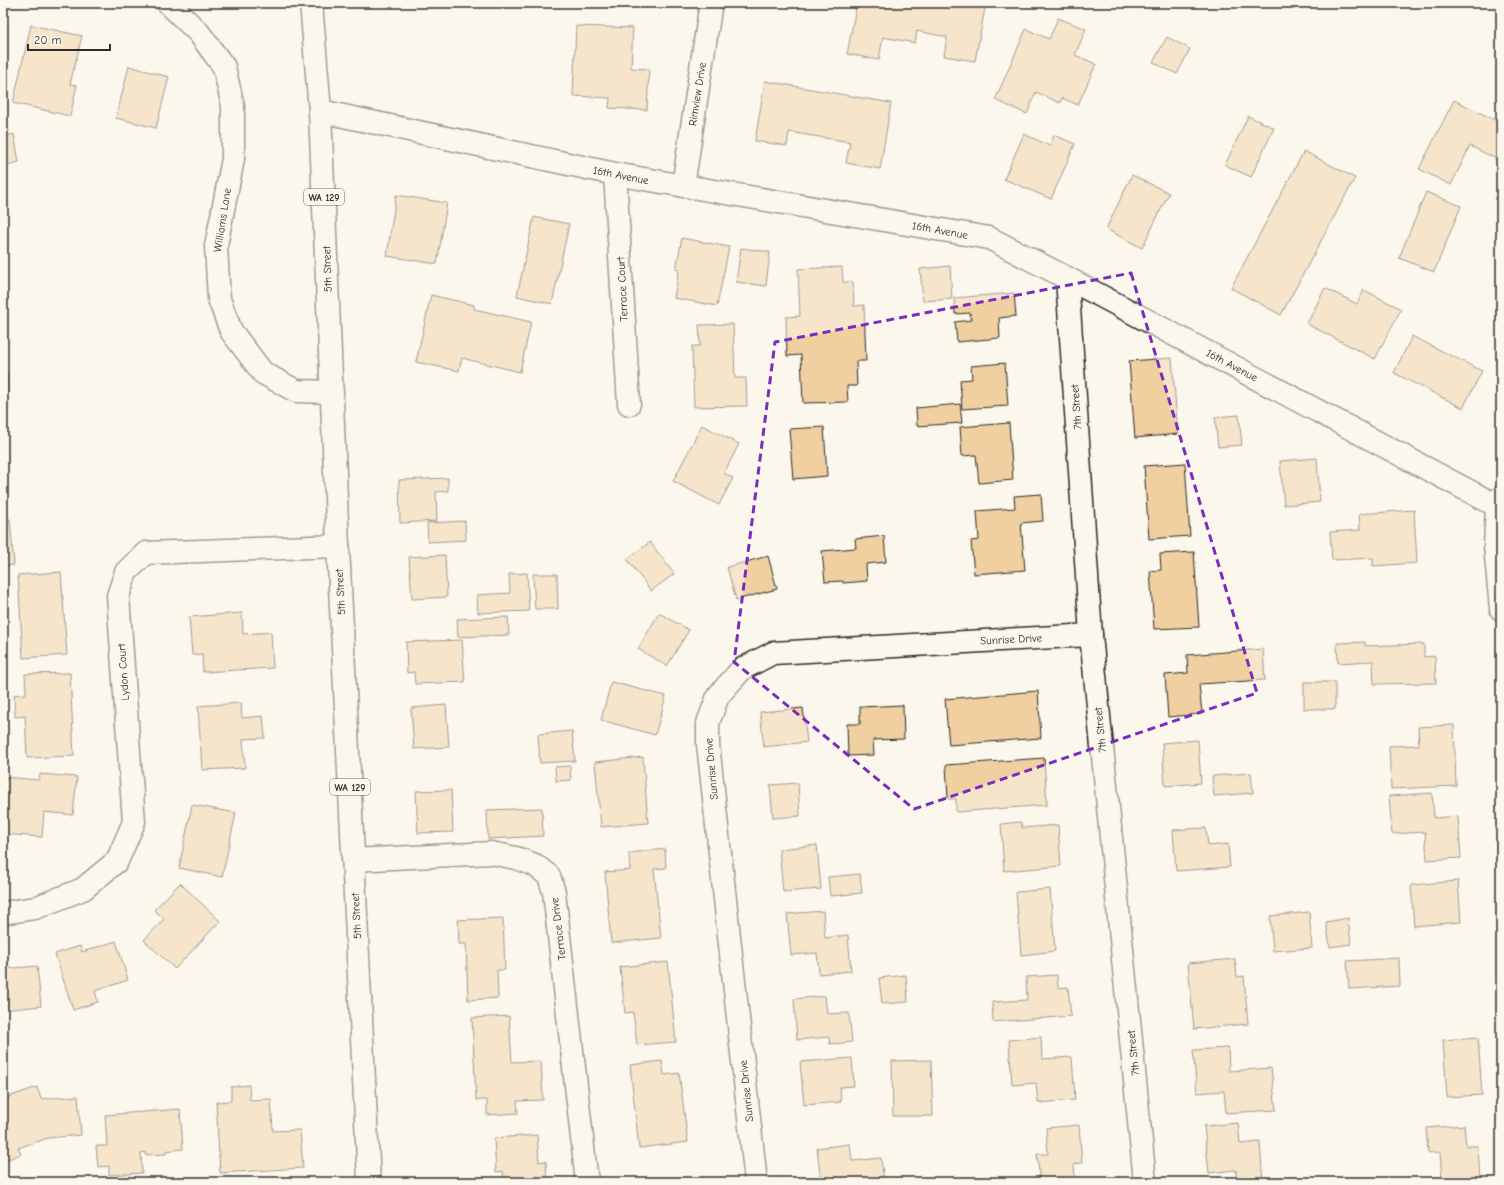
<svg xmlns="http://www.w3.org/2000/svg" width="1504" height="1185" viewBox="0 0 1504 1185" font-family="'Comic Neue',sans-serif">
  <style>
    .building { fill: #f0cfa1; stroke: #2b2b2b }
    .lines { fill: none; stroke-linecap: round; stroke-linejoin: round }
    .minor-casing { stroke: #2b2b2b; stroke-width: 25 }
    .major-casing { stroke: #2b2b2b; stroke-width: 25 }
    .minor { stroke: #fbf7ec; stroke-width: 22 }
    .major { stroke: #fbf7ec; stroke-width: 22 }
    .marked { fill: none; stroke: #7b2cbf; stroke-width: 3; stroke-dasharray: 8 5; stroke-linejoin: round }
    .labels { text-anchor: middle; stroke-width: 3.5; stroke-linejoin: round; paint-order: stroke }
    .shield { fill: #fbf7ec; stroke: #696865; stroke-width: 1 }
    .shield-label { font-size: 10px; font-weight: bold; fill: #2b2b2b }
    .street-label { font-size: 11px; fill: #2b2b2b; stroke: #fbf7ec }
  </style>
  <rect width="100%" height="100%" fill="#fbf7ec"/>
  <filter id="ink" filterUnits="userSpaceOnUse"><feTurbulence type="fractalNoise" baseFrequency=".025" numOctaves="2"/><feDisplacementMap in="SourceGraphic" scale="8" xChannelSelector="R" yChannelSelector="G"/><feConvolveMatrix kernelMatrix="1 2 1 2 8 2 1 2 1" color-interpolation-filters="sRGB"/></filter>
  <g filter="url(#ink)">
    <g class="building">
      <path d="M857 3H986L975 61 944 56 947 37 917 31 915 43 883 37 879 60 847 54Z"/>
      <path d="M1058 18 1086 29 1075 55 1096 64 1078 105 1062 98 1060 103 1036 92 1027 114 995 100 1026 29 1049 39Z"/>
      <path d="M31 25 82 36 70 84 77 85 70 116 13 103Z"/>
      <path d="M576 26 633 28 631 68 649 69 647 110 609 108 610 98 573 96Z"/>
      <path d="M1167 37 1190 49 1177 74 1153 62Z"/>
      <path d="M129 66 169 77 156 128 116 118Z"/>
      <path d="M765 81 891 103 880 169 846 163 850 142 789 132 787 146 755 141Z"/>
      <path d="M1454 100 1501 123V161L1470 146 1451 185 1419 169Z"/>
      <path d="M1248 116 1274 128 1251 177 1225 165Z"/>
      <path d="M14 134 19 162 3 166V137Z"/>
      <path d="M1024 134 1050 146 1054 135 1075 144 1051 199 1004 179Z"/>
      <path d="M1304 151 1355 178 1281 315 1231 288Z"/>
      <path d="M1132 175 1169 193 1142 248 1106 229Z"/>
      <path d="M1426 192 1461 206 1434 272 1399 258Z"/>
      <path d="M396 195 447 203 437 264 387 256Z"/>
      <path d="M534 217 569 224 552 304 517 296Z"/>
      <path d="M682 238 729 247 717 306 674 298 679 270 676 269Z"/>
      <path d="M741 248 770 252 766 286 736 282Z"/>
      <path d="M950 266 952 299 923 301 920 269Z"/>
      <path d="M842 267 843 282H853L854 306 864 305 866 361H856L857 386H847L848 402 803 403 801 355 787 356 786 317 800 316 798 269Z"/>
      <path d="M1325 288 1357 304 1364 290 1401 309 1375 359 1307 324Z"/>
      <path d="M1014 293 1016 316 999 318 1000 338 957 342 955 322 971 320 970 313 955 314 954 298Z"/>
      <path d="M431 295 474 305V309L531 322 520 372 462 358 459 371 416 362Z"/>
      <path d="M733 324 735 378H746L747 406 694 407 692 346H700L699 325Z"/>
      <path d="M1412 336 1482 371 1463 408 1394 373Z"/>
      <path d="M1172 358 1178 434 1135 438 1129 361Z"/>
      <path d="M1005 363 1008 406 962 409 960 380 972 379 971 366Z"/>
      <path d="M7 371 8 393H3V372Z"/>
      <path d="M960 404 962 423 917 426 916 408Z"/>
      <path d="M1239 415 1242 445 1218 447 1215 417Z"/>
      <path d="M1009 423 1013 480 979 483 976 455 962 456 960 427Z"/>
      <path d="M702 425 739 444 724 473 733 478 719 505 673 481Z"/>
      <path d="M824 427 827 476 793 479 789 429Z"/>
      <path d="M1317 458 1320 502 1284 505 1280 461Z"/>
      <path d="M1185 463 1190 536 1149 539 1144 466Z"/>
      <path d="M448 478V491L436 492 437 521 400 523 399 480Z"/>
      <path d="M1041 494 1043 521 1021 523 1025 570 974 574 971 541 979 540 977 511 1015 508 1014 496Z"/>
      <path d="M1414 510 1417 563 1373 566V558L1332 560 1330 532 1360 530 1359 514Z"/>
      <path d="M10 519 14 565 3 566V520Z"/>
      <path d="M465 521 466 540 428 542 427 523Z"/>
      <path d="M884 536 886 562 866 564 867 581 843 583V581L825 582 822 551 856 548 855 539Z"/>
      <path d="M650 542 674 574 651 591 627 559Z"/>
      <path d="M1194 552 1199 627 1154 629 1150 571 1161 570 1160 554Z"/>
      <path d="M445 555 447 597 412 599 409 557Z"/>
      <path d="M768 556 777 589 736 600 727 567Z"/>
      <path d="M61 572 67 655 23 658 18 575Z"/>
      <path d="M527 573 529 611 478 613 477 595 510 593 509 574Z"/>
      <path d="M533 574H557L558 609H535Z"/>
      <path d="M242 613 243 634 271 632 273 668 203 672 202 654 192 655 189 617Z"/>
      <path d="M659 613 689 630 667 666 638 649Z"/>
      <path d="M508 617 509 635 458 637 457 619Z"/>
      <path d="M462 640 465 682 415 684 414 672 407 673 406 642Z"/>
      <path d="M1365 642V646L1424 644V657L1435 656 1436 683 1374 684 1373 661 1338 663 1337 643Z"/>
      <path d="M1263 649 1265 680 1199 684 1202 714 1168 717 1165 675 1188 673 1187 655Z"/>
      <path d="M70 673 74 756 27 758 25 716 15 717 14 695 26 694 25 674Z"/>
      <path d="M611 682 666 696 655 735 601 720Z"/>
      <rect x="1304" y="682" width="31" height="27"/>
      <path d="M1038 691 1041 738 949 745 945 699Z"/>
      <path d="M241 703 242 718 263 716 265 738 243 739 245 768 202 770 198 706Z"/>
      <path d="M446 705 449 747 414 749 411 708Z"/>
      <path d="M903 705 904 739 873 740 874 755 848 756 847 724H860V707Z"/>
      <path d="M803 708 807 742 764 747 760 712Z"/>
      <path d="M1454 725 1456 786 1391 789 1389 746 1419 745 1418 727Z"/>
      <path d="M572 731 575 761 540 763 538 734Z"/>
      <path d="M1198 740 1201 783 1165 786 1162 743Z"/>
      <path d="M643 757 648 823 601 827 595 762Z"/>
      <path d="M1044 758 1047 805 956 812V799H948L946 765Z"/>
      <path d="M570 766 571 780 556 781 555 767Z"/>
      <path d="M1251 773 1253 793 1214 796 1212 776Z"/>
      <path d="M40 774 77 777 73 815 44 812 42 837 3 834V777L39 780Z"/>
      <path d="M798 783 800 816 773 818 770 785Z"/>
      <path d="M451 790 453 832 418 833 416 791Z"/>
      <path d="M1432 793 1434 818 1458 816 1461 858 1427 860 1425 832 1392 834 1389 796Z"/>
      <path d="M192 805 236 813 222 877 179 868Z"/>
      <path d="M542 808 543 836 488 839 487 810Z"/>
      <path d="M1021 822 1022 828 1058 825 1061 866 1004 871 1001 824Z"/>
      <path d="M1206 828 1208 846 1228 844 1230 867 1176 871 1173 830Z"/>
      <path d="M817 845 821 889 783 892 779 849Z"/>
      <path d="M665 849 666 868 654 869 661 938 611 943 605 872 630 870 629 853Z"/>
      <path d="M860 874 862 893 830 896 828 877Z"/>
      <path d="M1458 881 1461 922 1414 926 1411 885Z"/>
      <path d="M180 883 220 921 175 969 144 940 164 919 154 910Z"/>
      <path d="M1050 889 1055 951 1021 955 1016 892Z"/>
      <path d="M823 911 825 938 848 935 851 971 819 974 817 953 791 955 787 914Z"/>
      <path d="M1309 912 1312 948 1273 951 1270 916Z"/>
      <path d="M503 918 505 970H497L498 998 468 1000 466 944H459L458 920Z"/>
      <path d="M1348 918 1351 944 1330 947 1326 922Z"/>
      <path d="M116 941 128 980 95 991 98 1002 73 1010 55 954 80 946 82 952Z"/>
      <path d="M1399 958 1400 986 1349 989 1347 961Z"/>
      <path d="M1235 959 1237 977 1244 976 1248 1024 1194 1029 1188 963Z"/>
      <path d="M668 962 676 1042 637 1045 633 1012 625 1013 620 967Z"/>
      <path d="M37 966 41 1006 3 1010V969Z"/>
      <path d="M906 975 908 1002 882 1004 879 978Z"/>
      <path d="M1057 975 1058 988 1068 987 1071 1016 993 1022 992 1002 1027 1000 1026 977Z"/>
      <path d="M825 996 827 1014 849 1013 852 1042 830 1044 829 1037 797 1040 794 999Z"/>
      <path d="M509 1016 512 1062 541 1061 543 1100 517 1101 518 1113 487 1115V1100H476L472 1018Z"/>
      <path d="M1041 1037 1042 1059 1072 1057 1075 1100 1038 1103 1036 1083 1012 1085 1009 1040Z"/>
      <path d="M1478 1037 1482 1095 1447 1097 1443 1040Z"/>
      <path d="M1228 1048 1229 1071 1271 1068 1276 1110 1226 1113 1224 1091 1197 1093 1193 1050Z"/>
      <path d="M852 1058 854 1086 840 1087 841 1102 804 1105 800 1062Z"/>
      <path d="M931 1060 933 1116H893L892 1061Z"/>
      <path d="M662 1061 664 1075 679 1073 688 1142 639 1148 630 1065Z"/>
      <path d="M249 1085 250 1100 271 1099 273 1131 300 1130 303 1168 220 1173 216 1102 231 1101V1087Z"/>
      <path d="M37 1087 41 1099 78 1096 81 1135 48 1138 18 1148 21 1154 3 1161V1099Z"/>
      <path d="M180 1109 183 1149 165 1151 166 1154 145 1155V1152L141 1153 142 1173 109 1175V1166L98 1167 96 1146H107L105 1115Z"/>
      <path d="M1238 1123 1240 1144 1260 1142 1263 1182H1237L1236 1170 1209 1173 1204 1126Z"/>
      <path d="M1079 1125 1082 1163 1074 1164 1075 1180 1040 1182 1037 1154H1048L1046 1128Z"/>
      <path d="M1464 1125 1466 1146H1478L1480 1182H1442L1440 1152 1428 1153 1426 1128Z"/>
      <path d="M537 1135 539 1162 546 1161 547 1182H504L503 1171 496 1172 494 1138Z"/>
      <path d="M850 1144 852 1161 881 1158 884 1182H821L817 1148Z"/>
    </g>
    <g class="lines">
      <defs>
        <g id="minor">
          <path d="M168 3 199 33 224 67 233 106V159L216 246 219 299 231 331 263 373 296 391 332 392"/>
          <path d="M320 111 615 174 989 238 1067 278 1501 508"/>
          <path d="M615 174 629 404"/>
          <path d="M683 186 711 3"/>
          <path d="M1067 278 1091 635 1145 1182"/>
          <path d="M1501 497 1497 505 1495 546 1501 609"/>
          <path d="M353 860 491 853 516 858 535 865 549 876 554 892 587 1182"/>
          <path d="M3 913 35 908 83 889 117 861 134 822 118 596 126 572 146 553 338 546"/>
          <path d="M756 1182 708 744V723L718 696 742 669 773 653 1091 635"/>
        </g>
        <path id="major" d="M311 3 320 111 338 546 369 1182"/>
      </defs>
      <use href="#minor" class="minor-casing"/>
      <use href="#major" class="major-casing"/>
      <use href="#minor" class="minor"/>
      <use href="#major" class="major"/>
    </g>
  </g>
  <path d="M0 0H1504V1185H0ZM1131 273 1257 693 914 809 734 662 775 342Z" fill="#fbf7ec" fill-opacity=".55" fill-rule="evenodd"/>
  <path class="marked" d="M1131 273 1257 693 914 809 734 662 775 342Z"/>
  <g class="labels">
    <g class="shield">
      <rect x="304" y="189" width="40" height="16" rx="3"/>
      <rect x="330" y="779" width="40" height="16" rx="3"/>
    </g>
    <g class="shield-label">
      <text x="324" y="201">WA 129</text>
      <text x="350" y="791">WA 129</text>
    </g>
    <g class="street-label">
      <text transform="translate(697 94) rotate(-81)" y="4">Rimview Drive</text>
      <text transform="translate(621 175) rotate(11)" y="4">16th Avenue</text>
      <text transform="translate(222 220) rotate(-81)" y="4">Williams Lane</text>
      <text transform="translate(940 230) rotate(10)" y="4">16th Avenue</text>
      <text transform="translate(327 269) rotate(-92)" y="4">5th Street</text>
      <text transform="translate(622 289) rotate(-93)" y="4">Terrace Court</text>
      <text transform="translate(1232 365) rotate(28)" y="4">16th Avenue</text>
      <text transform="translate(1076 407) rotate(-94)" y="4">7th Street</text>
      <text transform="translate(340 592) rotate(-93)" y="4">5th Street</text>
      <text transform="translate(1011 639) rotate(-3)" y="4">Sunrise Drive</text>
      <text transform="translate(123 672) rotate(-94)" y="4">Lydon Court</text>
      <text transform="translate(1100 730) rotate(-96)" y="4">7th Street</text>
      <text transform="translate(711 769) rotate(-95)" y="4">Sunrise Drive</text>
      <text transform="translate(356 916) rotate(-93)" y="4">5th Street</text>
      <text transform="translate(558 929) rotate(-97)" y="4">Terrace Drive</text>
      <text transform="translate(1133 1053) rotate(-96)" y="4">7th Street</text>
      <text transform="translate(746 1091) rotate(-96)" y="4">Sunrise Drive</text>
    </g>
  </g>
  <rect width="1504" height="1185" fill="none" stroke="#fbf7ec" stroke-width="16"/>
  <rect x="8" y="8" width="1488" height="1169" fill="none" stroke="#2b2b2b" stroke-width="1.5" filter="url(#ink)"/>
  <path d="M28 44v6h82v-6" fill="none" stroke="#2b2b2b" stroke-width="2"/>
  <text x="34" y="44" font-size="12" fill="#2b2b2b" stroke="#fbf7ec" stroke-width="3" paint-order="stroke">20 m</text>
</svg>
